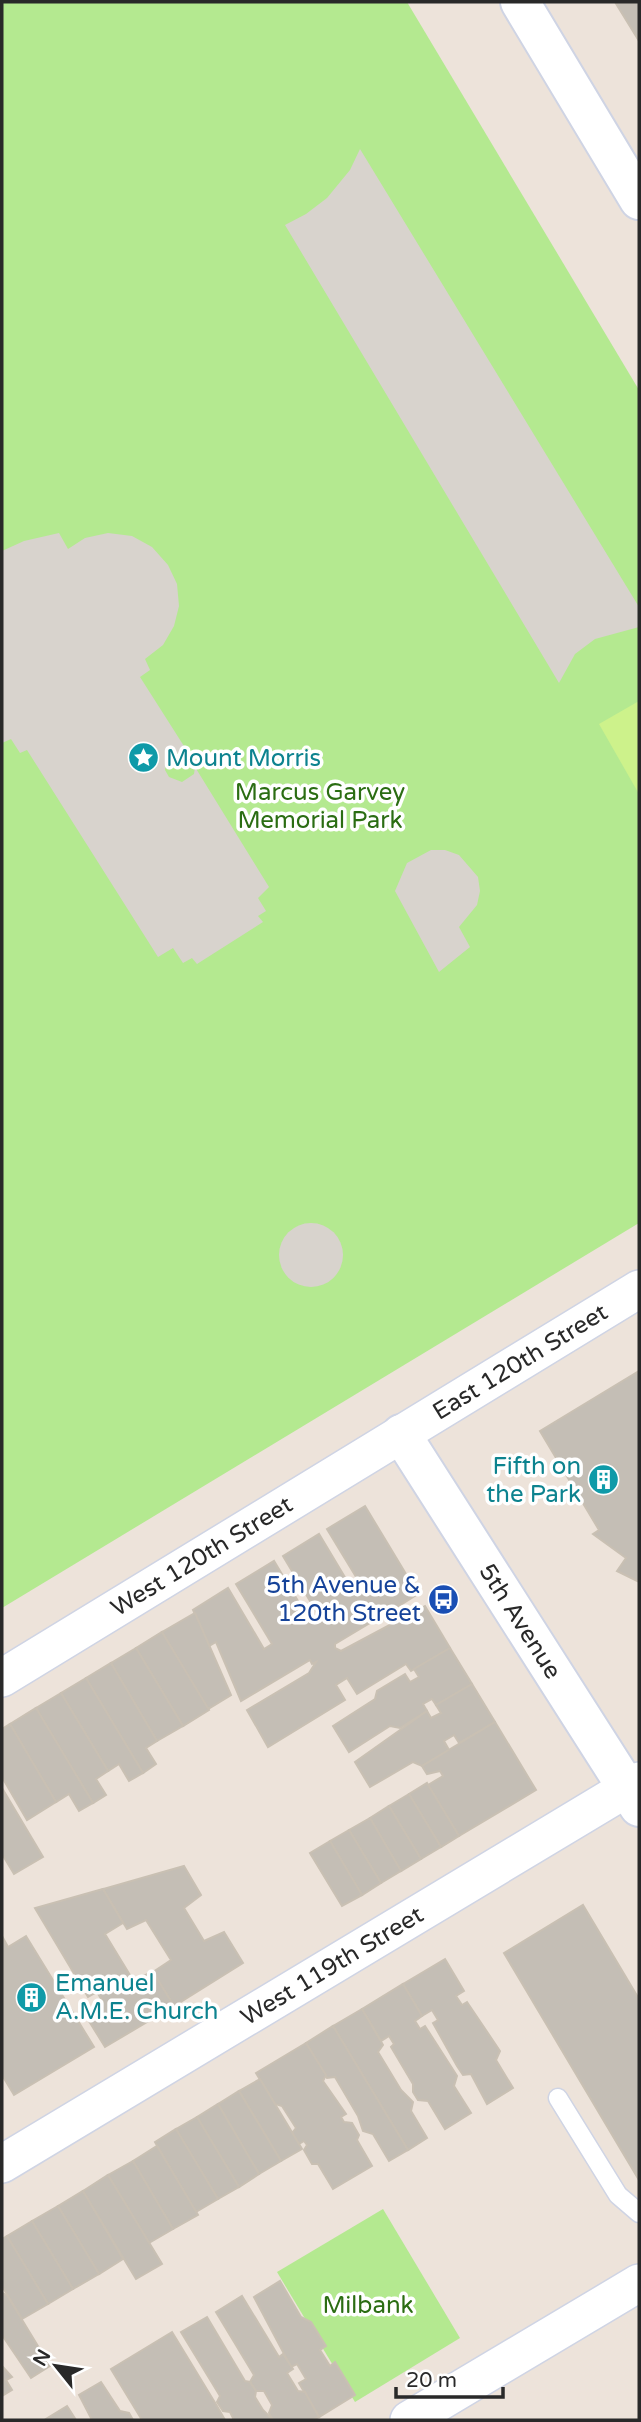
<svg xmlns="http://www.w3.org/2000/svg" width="641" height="2422" viewBox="0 0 641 2422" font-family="'Varela Round',sans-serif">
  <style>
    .green { fill: #b4e990 }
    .pitch { fill: #cdf28b }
    .plaza { fill: #d8d3cd }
    .building { fill: #c4beb5; stroke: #c9c0b3; stroke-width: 2 }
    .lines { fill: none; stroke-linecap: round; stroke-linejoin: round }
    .service-casing { stroke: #cfd4e4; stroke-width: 21 }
    .minor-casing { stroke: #cfd4e4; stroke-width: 40 }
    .secondary-casing { stroke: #cfd4e4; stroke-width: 42 }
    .service { stroke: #fff; stroke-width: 18 }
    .minor { stroke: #fff; stroke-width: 37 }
    .secondary { stroke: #fff; stroke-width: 38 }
    .labels { text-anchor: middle; stroke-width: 7; stroke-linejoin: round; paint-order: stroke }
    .culture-label { font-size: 24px; fill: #0d838f; stroke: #fff; text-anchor: start }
    .park-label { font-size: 24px; fill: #2b6d13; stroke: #fff }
    .street-label { font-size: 24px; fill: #292929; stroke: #fff }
    .transit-label { font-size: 24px; fill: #164399; stroke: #fff; text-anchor: end }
  </style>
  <rect width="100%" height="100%" fill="#ede3da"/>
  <g class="green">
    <path d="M2 2H407L639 390V1223L2 1608Z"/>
    <path d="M383 2209 460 2338 355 2402 277 2272Z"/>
  </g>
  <path class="pitch" d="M639 701V794L599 724Z"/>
  <g class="plaza">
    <path d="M360 149 639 607V627L595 639 575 654 559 683 285 225 306 214 327 198 350 170Z"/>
    <path d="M59 533 68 549 85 538 108 533 132 536 152 547 168 565 177 584 179 606 174 626 163 645 145 659 150 670 140 677 189 754 175 753 166 763 165 770 169 777 182 782 194 774 195 767 269 887 258 898 266 911 258 916 263 922 197 964 192 958 183 963 173 948 158 957 27 750 20 753 11 739 2 743V551L24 541Z"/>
    <path d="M431 850H445L459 855 478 877 480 891 477 905 459 927 470 947 439 972 395 891 407 863Z"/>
    <circle cx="311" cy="1255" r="32"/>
  </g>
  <g class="building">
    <path d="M615 2H639V41Z"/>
    <path d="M639 1371V1582L617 1571 626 1558 593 1534 599 1530 540 1431Z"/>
    <path d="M365 1506 418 1594 399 1606 396 1614 380 1617 335 1644V1648L341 1651 425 1606 450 1648 411 1671 406 1664 357 1694 347 1678 336 1685 345 1700 268 1747 247 1710 309 1673 316 1662 312 1664 310 1660 241 1701 216 1642 209 1646 193 1610 228 1588 264 1649 272 1644 236 1584 274 1561 310 1621 319 1616 283 1556 319 1534 355 1594 364 1590 327 1529Z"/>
    <path d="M195 1613 231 1695 208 1709 162 1632Z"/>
    <path d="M162 1632 209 1710 183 1726 136 1648Z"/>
    <path d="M136 1648 183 1726 157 1741 111 1663Z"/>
    <path d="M450 1648 472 1684 436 1705 432 1699 423 1704 427 1711 400 1728 390 1726 349 1752 333 1726 375 1699 377 1691 405 1674 410 1682 419 1677 414 1669Z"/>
    <path d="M111 1663 157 1741 146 1748 156 1764 143 1773 86 1678Z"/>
    <path d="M86 1678 143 1773 129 1781 119 1764 108 1771 61 1693Z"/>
    <path d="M472 1684 495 1722 459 1743 454 1735 444 1741 449 1750 422 1766 413 1762 370 1787 355 1762 427 1711 431 1718 441 1713 436 1705Z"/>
    <path d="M61 1693 108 1771 96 1779 106 1795 93 1803 36 1708Z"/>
    <path d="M36 1708 93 1803 79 1811 69 1794 56 1802 10 1724Z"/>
    <path d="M495 1722 536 1790 459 1836 428 1785 443 1776 440 1771 427 1774 422 1766Z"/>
    <path d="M10 1724 56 1802 27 1820 2 1777V1729Z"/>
    <path d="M427 1783 459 1836 441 1847 409 1794Z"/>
    <path d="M2 1788 43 1857 14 1874 2 1854Z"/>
    <path d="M409 1794 441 1847 421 1859 389 1806Z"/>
    <path d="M389 1806 421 1859 401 1871 370 1818Z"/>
    <path d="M370 1818 401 1871 381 1883 349 1830Z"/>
    <path d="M349 1830 381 1883 362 1895 330 1841Z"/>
    <path d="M330 1841 362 1895 342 1906 310 1853Z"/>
    <path d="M184 1866 201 1895 184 1908 204 1941 224 1932 243 1963 174 2006 153 1972 171 1960 146 1920 127 1929 103 1889Z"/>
    <path d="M103 1889 123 1923 105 1934 133 1980 153 1972 174 2006 105 2047 84 2013 103 2002 97 1992 88 1997 35 1908Z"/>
    <path d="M583 1905 639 1999V2180L504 1953Z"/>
    <path d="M2 1936 8 1947 26 1936 94 2047 14 2095 2 2075Z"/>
    <path d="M445 1959 464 1991 456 1996 462 2005 467 2002 500 2051 496 2060 513 2088 487 2104 471 2074 463 2075 457 2066 433 2023 438 2020 432 2010 422 2016 403 1984Z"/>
    <path d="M403 1984 422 2016 415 2021 420 2029 425 2026 457 2076 454 2086 471 2113 445 2129 428 2101 418 2100 413 2092V2084L391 2047 394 2044 389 2036 381 2041 362 2009Z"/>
    <path d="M362 2009 383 2045 378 2052 401 2090 413 2102 411 2111 427 2138 408 2150 333 2026Z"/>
    <path d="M333 2026 408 2150 389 2161 373 2134 363 2131 358 2116 335 2077 327 2078 306 2043Z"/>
    <path d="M306 2043 326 2075 323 2081 346 2114 341 2117 344 2122 352 2123 359 2135 357 2140 372 2166 333 2189 318 2164H312L304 2150 307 2145 304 2141 299 2144 292 2133 296 2128 282 2106 275 2104 256 2073Z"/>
    <path d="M260 2079 302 2149 281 2161 239 2091Z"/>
    <path d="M239 2091 281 2161 259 2174 218 2104Z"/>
    <path d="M218 2104 259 2174 239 2187 197 2117Z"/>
    <path d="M197 2117 239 2187 218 2199 176 2129Z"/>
    <path d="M176 2129 218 2199 196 2212 155 2142Z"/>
    <path d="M157 2146 198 2215 173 2229 133 2161Z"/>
    <path d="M133 2161 173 2229 149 2243 108 2175Z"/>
    <path d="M108 2175 162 2264 136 2279 83 2191Z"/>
    <path d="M83 2191 123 2259 99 2274 58 2206Z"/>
    <path d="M58 2206 99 2274 73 2289 32 2221Z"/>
    <path d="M32 2221 73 2289 48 2304 7 2236Z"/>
    <path d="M7 2236 48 2304 22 2319 2 2286V2239Z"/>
    <path d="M280 2281 301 2317 311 2322 326 2346 320 2350 330 2366 335 2362 355 2395 319 2417 299 2383 306 2379 297 2364 291 2367 254 2297Z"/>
    <path d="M2 2293 7 2295 50 2366 31 2378 2 2335Z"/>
    <path d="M242 2296 279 2357 283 2354 293 2369 287 2373 298 2391 305 2392 319 2417 313 2420H273L269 2413 272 2405 264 2391H256L250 2382 254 2375 216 2312Z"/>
    <path d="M207 2317 245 2381 250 2382 256 2391 255 2397 263 2410 273 2420H234L230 2412 223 2411 217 2402 220 2396 181 2332Z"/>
    <path d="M172 2332 217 2406 225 2420H142L111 2369Z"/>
    <path d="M2 2366 12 2377 6 2380 12 2390 2 2396Z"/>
    <path d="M101 2382 120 2411 129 2413 133 2420H92L79 2395Z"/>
    <path d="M67 2406 76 2420H47L46 2419Z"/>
  </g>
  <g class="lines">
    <defs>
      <path id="service" d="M558 2098 618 2195 639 2213"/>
      <g id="minor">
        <path id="s1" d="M2 1678 639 1289"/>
        <path id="s2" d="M2 2164 639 1781"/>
        <path d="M409 2420 639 2283"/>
      </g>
      <g id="secondary">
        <path d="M520 2 639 200"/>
        <path id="s3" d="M401 1434 639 1807"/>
      </g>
    </defs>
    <use href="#service" class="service-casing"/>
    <use href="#minor" class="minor-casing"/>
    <use href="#secondary" class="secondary-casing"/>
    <use href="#service" class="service"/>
    <use href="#minor" class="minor"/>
    <use href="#secondary" class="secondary"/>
  </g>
  <defs>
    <symbol id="sight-disc" viewBox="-11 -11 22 22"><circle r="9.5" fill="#0f9aa8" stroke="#fff"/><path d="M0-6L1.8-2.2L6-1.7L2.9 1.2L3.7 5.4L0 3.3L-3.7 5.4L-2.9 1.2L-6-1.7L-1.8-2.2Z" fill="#fff"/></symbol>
    <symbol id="building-disc" viewBox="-11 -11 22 22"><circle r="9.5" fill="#0f9aa8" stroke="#fff"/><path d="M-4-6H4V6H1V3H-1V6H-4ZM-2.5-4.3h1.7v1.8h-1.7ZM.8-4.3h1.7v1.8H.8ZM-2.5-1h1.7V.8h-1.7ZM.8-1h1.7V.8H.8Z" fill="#fff"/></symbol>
    <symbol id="bus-disc" viewBox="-11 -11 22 22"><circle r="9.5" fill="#1a4fb4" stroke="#fff"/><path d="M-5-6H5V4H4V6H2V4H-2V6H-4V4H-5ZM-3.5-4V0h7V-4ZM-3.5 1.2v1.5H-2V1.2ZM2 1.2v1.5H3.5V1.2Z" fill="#fff"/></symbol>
  </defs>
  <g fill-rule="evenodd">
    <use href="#sight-disc" x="126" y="740" width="35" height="35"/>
    <use href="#building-disc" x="586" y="1462" width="35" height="35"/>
    <use href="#bus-disc" x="426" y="1582" width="35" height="35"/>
    <use href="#building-disc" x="14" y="1980" width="35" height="35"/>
  </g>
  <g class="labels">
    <g class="culture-label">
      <text x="166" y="766">Mount Morris</text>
      <text x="581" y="1474" text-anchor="end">Fifth on<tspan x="581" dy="28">the Park</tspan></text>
      <text x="55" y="1991">Emanuel<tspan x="55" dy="28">A.M.E. Church</tspan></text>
    </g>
    <g class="park-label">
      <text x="320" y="800">Marcus Garvey<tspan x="320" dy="28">Memorial Park</tspan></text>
      <text x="368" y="2313">Milbank</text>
    </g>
    <g class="street-label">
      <text dy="8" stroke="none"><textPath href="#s1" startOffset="607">East 120th Street</textPath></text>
      <text dy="8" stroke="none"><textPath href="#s1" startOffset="234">West 120th Street</textPath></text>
      <text dy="8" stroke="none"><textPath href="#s3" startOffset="222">5th Avenue</textPath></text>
      <text dy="8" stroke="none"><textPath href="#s2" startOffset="385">West 119th Street</textPath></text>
    </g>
    <g class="transit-label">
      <text x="421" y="1593">5th Avenue &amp;<tspan x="421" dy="28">120th Street</tspan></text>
    </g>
  </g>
  <rect width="641" height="2422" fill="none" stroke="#292929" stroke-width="7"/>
  <g transform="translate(56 2366) rotate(300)" stroke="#ffffff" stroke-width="5" paint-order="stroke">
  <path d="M0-5L12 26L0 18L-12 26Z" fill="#292929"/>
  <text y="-10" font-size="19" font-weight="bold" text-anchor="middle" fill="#292929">N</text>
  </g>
  <path d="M396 2387v10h107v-10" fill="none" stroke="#292929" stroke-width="3.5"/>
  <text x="406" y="2387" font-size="21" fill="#292929" stroke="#ffffff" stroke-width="5" paint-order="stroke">20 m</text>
</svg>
